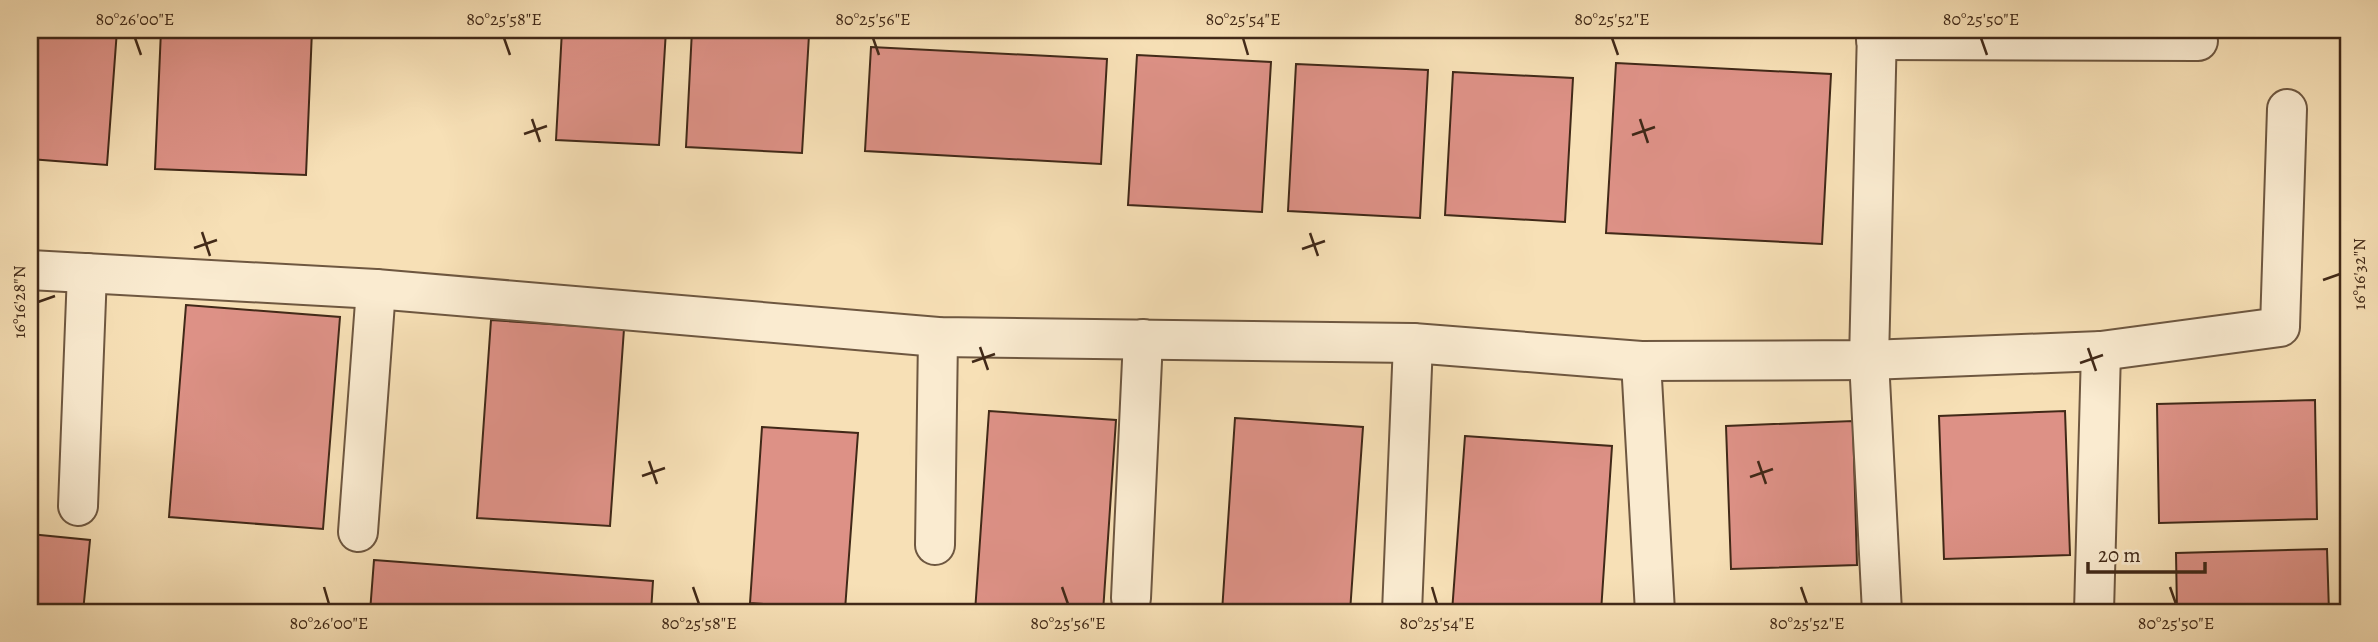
<svg xmlns="http://www.w3.org/2000/svg" width="2378" height="642" viewBox="0 0 2378 642" font-family="Alegreya,serif">
  <style>
    .building { fill: #dd9186; stroke: #412918; stroke-width: 2 }
    .lines { fill: none; stroke-linecap: round; stroke-linejoin: round }
    .minor-casing { stroke: #6e5740; stroke-width: 42 }
    .minor { stroke: #faebd0; stroke-width: 38 }
    .ticks { fill: none; stroke: #412918; stroke-width: 2.5 }
    .neatline { fill: none; stroke: #412918; stroke-width: 2.5 }
    .ticks-label { font-size: 18px; text-anchor: middle; fill: #412918 }
  </style>
  <rect width="100%" height="100%" fill="#f7e0b6"/>
  <filter id="stains"><feTurbulence type="fractalNoise" baseFrequency=".00286" numOctaves="4"/><feColorMatrix values="0 0 0 0 .2 0 0 0 0 .09 0 0 0 0 .02 0 0 0 .5 -.17"/></filter>
  <radialGradient id="worn" r=".72"><stop offset=".6" stop-color="#630" stop-opacity="0"/><stop offset="1" stop-color="#630" stop-opacity=".3"/></radialGradient>
  <g class="building">
    <path d="M30 30H117L107 165 30 159Z"/>
    <path d="M161 30H312L306 175 155 169Z"/>
    <path d="M562 30H666L659 145 556 140Z"/>
    <path d="M692 30 809 35 802 153 686 147Z"/>
    <path d="M871 47 1107 59 1101 164 865 151Z"/>
    <path d="M1137 55 1271 62 1262 212 1128 205Z"/>
    <path d="M1616 63 1831 74 1822 244 1606 233Z"/>
    <path d="M1296 64 1428 70 1420 218 1288 211Z"/>
    <path d="M1453 72 1573 78 1565 222 1445 215Z"/>
    <path d="M186 305 340 317 323 529 169 517Z"/>
    <path d="M491 320 624 329 610 526 477 518Z"/>
    <path d="M2315 400 2317 519 2159 523 2157 404Z"/>
    <path d="M989 411 1116 420 1103 612H975Z"/>
    <path d="M2065 411 2070 555 1944 559 1939 416Z"/>
    <path d="M1235 418 1363 427 1350 612H1222Z"/>
    <path d="M1853 421 1857 565 1731 569 1726 426Z"/>
    <path d="M762 427 858 433 845 610 750 603Z"/>
    <path d="M1465 436 1612 446 1601 612H1452Z"/>
    <path d="M30 534 90 540 83 612H30Z"/>
    <path d="M2327 549 2329 612H2177L2176 553Z"/>
    <path d="M374 560 653 581 651 612H370Z"/>
    <path d="M2076 604V612H1950V609Z"/>
  </g>
  <g class="lines">
    <defs>
      <g id="minor">
        <path d="M1877 30 1869 360 1882 612"/>
        <path d="M1876 40 2198 41"/>
        <path d="M30 270 376 289 938 337 1413 343 1641 361 1869 360 2101 351 2280 327 2287 109"/>
        <path d="M1641 361 1655 612"/>
        <path d="M78 506 87 273"/>
        <path d="M358 532 376 289"/>
        <path d="M935 545 938 337"/>
        <path d="M1131 598 1143 339"/>
        <path d="M1402 612 1413 343"/>
        <path d="M2094 612 2101 351"/>
      </g>
    </defs>
    <use href="#minor" class="minor-casing"/>
    <use href="#minor" class="minor"/>
  </g>
  <path class="ticks" d="M135 38 141 55M504 38 510 55M873 38 879 55M1243 38 1248 55M1612 38 1618 55M1981 38 1987 55M532 119 540 142M1640 119 1648 143M524 134 547 126M1632 135 1655 127M202 232 210 256M1310 233 1318 256M194 248 217 240M1302 249 1325 241M2323 280 2340 274M38 302 55 296M980 347 988 370M2088 348 2096 371M972 362 995 354M2080 363 2103 355M649 461 657 484M1758 461 1766 484M642 476 665 468M1750 477 1773 469M324 587 329 604M693 587 699 604M1062 587 1068 604M1432 587 1437 604M1801 587 1807 604M2170 587 2176 604"/>
  <rect width="2378" height="642" fill="none" stroke="#f7e0b6" stroke-width="77"/>
  <path d="M2088 562v10h117v-10" fill="none" stroke="#412918" stroke-width="3.5"/>
  <text x="2098" y="562" font-size="21" fill="#412918" stroke="#faebd0" stroke-width="5" paint-order="stroke">20 m</text>
  <rect x="38" y="38" width="2302" height="566" class="neatline"/>
  <g class="ticks-label">
    <text x="135" y="25">80°26'00"E</text>
    <text x="504" y="25">80°25'58"E</text>
    <text x="873" y="25">80°25'56"E</text>
    <text x="1243" y="25">80°25'54"E</text>
    <text x="1612" y="25">80°25'52"E</text>
    <text x="1981" y="25">80°25'50"E</text>
    <text transform="translate(2359 274) rotate(-90)" y="6">16°16'32"N</text>
    <text transform="translate(19 302) rotate(-90)" y="6">16°16'28"N</text>
    <text x="329" y="629">80°26'00"E</text>
    <text x="699" y="629">80°25'58"E</text>
    <text x="1068" y="629">80°25'56"E</text>
    <text x="1437" y="629">80°25'54"E</text>
    <text x="1807" y="629">80°25'52"E</text>
    <text x="2176" y="629">80°25'50"E</text>
  </g>
  <rect width="100%" height="100%" filter="url(#stains)"/>
  <rect width="100%" height="100%" fill="url(#worn)"/>
</svg>
